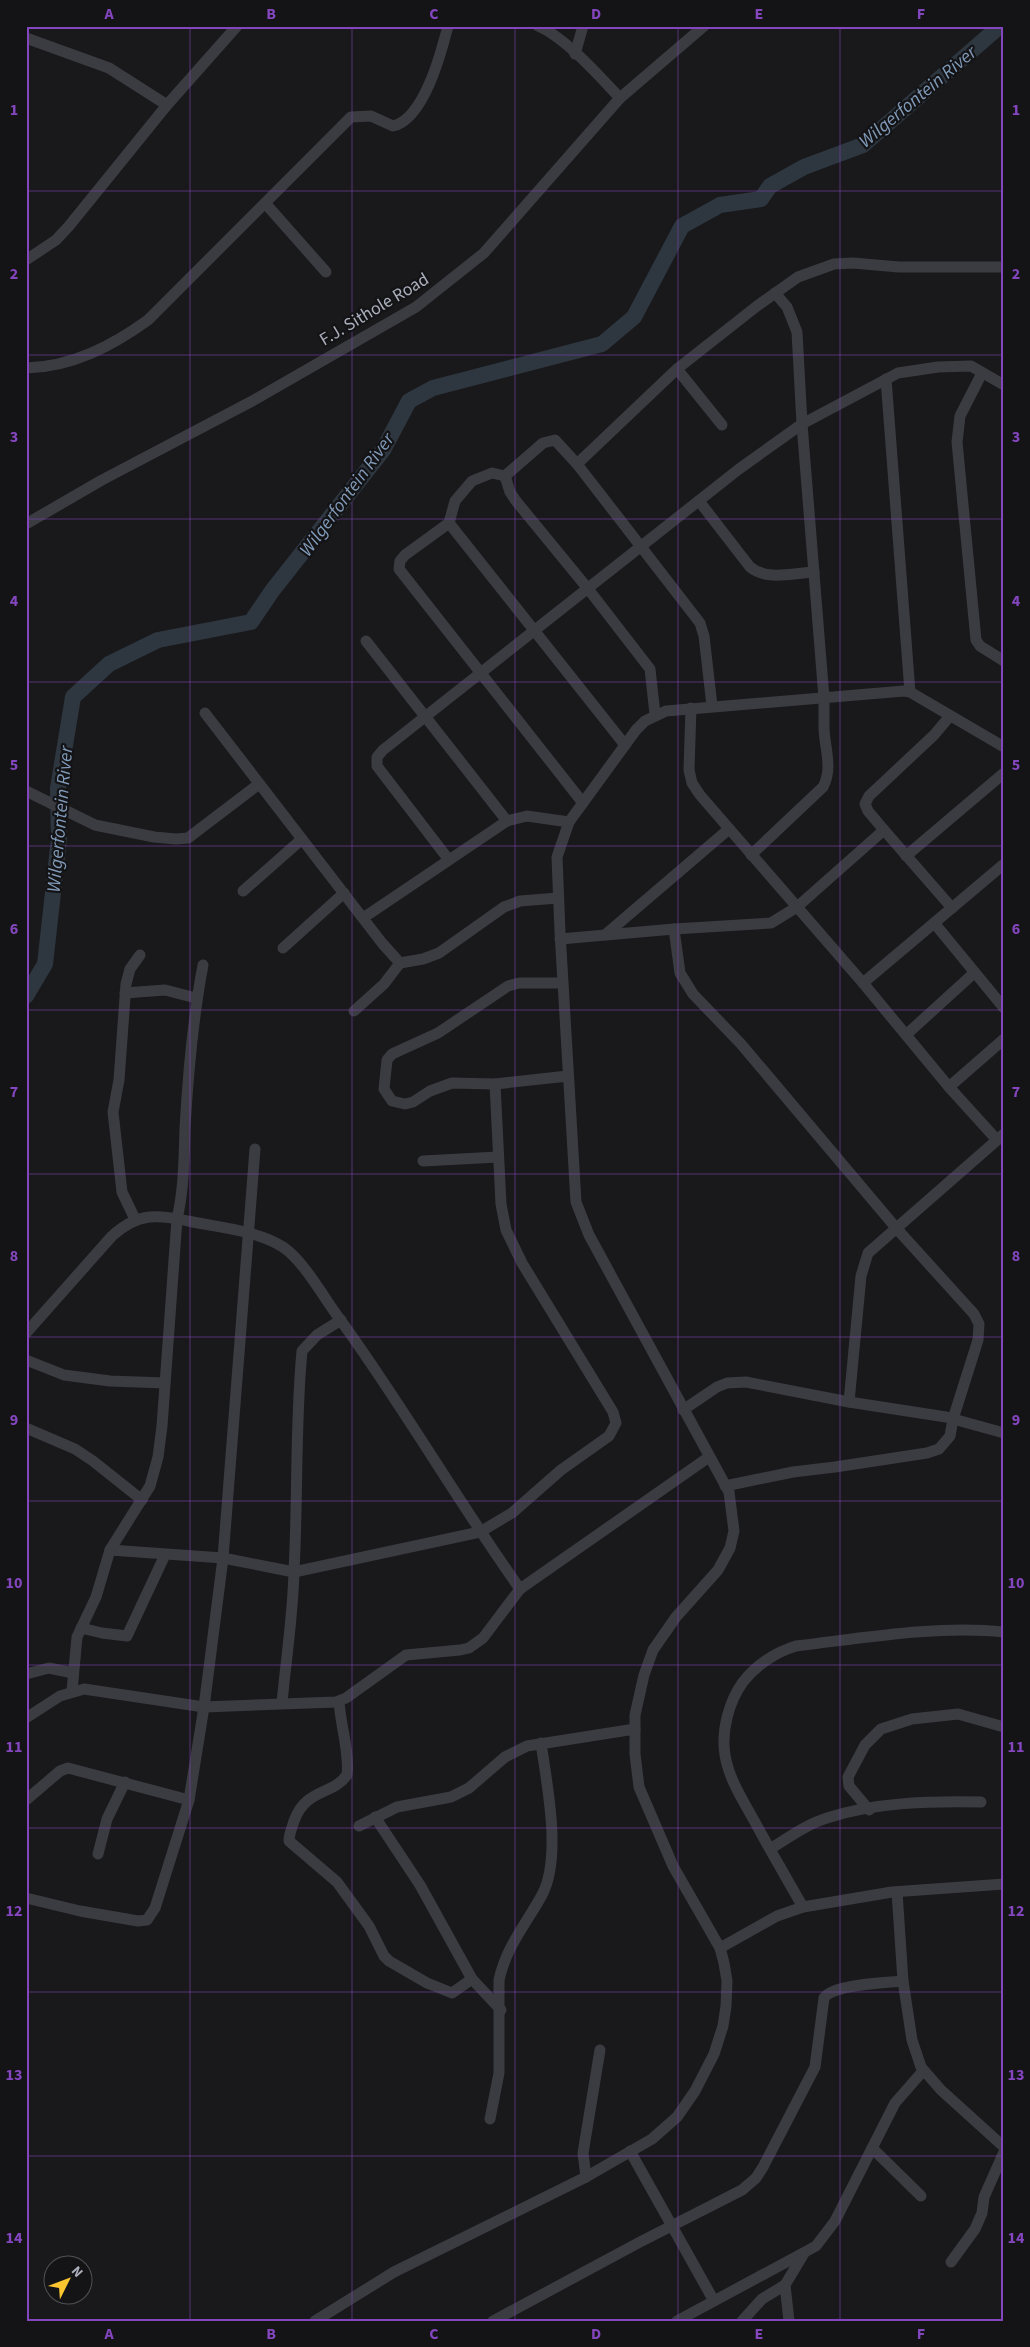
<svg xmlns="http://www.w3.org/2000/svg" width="1030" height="2347" viewBox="0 0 1030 2347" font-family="'Source Sans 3',sans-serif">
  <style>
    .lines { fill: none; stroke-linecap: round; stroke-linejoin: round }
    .river { stroke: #2e3740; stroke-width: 16 }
    .minor { stroke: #3b3c42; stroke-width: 11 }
    .grid { fill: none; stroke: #8446be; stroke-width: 1; stroke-opacity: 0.55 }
    .labels { text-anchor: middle; stroke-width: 4.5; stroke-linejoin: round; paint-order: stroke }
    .street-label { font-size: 18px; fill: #aaafbb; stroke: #141416 }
    .water-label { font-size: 19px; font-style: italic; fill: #809ab8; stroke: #141416 }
    .neatline { fill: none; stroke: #8446be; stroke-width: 2 }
    .grid-label { font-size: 16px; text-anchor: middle; font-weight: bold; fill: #8446be }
  </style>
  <rect width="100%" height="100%" fill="#19191b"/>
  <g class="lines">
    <path class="river" d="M26 996 45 964 59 839 58 788 73 697 109 664 158 640 251 622 272 591 383 450 409 401 433 388 602 344 634 317 682 226 720 205 761 199 770 186 804 167 863 145 1000 26"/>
    <g class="minor">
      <path d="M538 26C565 37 600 77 620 98"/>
      <path d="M26 38 109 68 167 105"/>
      <path d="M575 54 583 26"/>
      <path d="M265 203 326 272"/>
      <path d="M26 260 56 240 69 226 167 105 237 26"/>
      <path d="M26 368C72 367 112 346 148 320L351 117 371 116 393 126C424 119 441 53 448 26"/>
      <path d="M677 369 722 425"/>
      <path d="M982 373 960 416 957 442 976 640 980 646 1004 661"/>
      <path d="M886 379 910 692"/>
      <path d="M577 464 677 369 757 306 798 277 834 264 853 263 899 267H1004"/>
      <path d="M505 476 510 492 516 501 589 590 650 669 655 714"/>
      <path d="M699 501 750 567C767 581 793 573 814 572"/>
      <path d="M449 523 625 745"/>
      <path d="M26 524 102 480 254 400 416 307 484 253 620 98 704 26"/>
      <path d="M366 641 507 821"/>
      <path d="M691 708 689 770 692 783 700 795 863 983 949 1087 997 1140"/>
      <path d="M205 713 382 943 400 963 423 959 439 953 504 907 520 901 558 898"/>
      <path d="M950 716 934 735 869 796 865 804 868 811 884 830 952 908"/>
      <path d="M26 791 95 825 154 837 176 839 188 838 259 784"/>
      <path d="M583 803 399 569 400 561 405 555 449 523 455 501 472 481 492 473 505 476 543 443 555 440 577 464 700 623 704 636 712 706"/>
      <path d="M751 855 823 787C833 768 825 750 824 729 824 719 824 709 824 698L802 424 797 332 787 307 775 293"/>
      <path d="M906 856 1004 773"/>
      <path d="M449 860 377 766V757L383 750 739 469 802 424 898 373 938 367 971 366 1004 385"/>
      <path d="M243 891 302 839"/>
      <path d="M363 918 507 821 527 816 569 822"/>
      <path d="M935 924 1004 1008"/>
      <path d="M674 929 680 973 693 994 741 1044 897 1229 974 1314 979 1324 978 1340 953 1419 950 1436 939 1449 927 1453 835 1467 793 1472 725 1486"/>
      <path d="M605 935 729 829"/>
      <path d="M560 939 674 929 771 923 797 907 884 830"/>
      <path d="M283 948 344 893"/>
      <path d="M562 983H519L508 986 438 1033 392 1054 387 1060 384 1089 392 1101 405 1104 413 1102 430 1091 452 1083 495 1084 568 1076"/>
      <path d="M863 983 1004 864"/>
      <path d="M125 993 165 990 196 998"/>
      <path d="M354 1011 384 984 400 963"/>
      <path d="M907 1034 974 973"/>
      <path d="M949 1087 1004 1039"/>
      <path d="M423 1161 498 1157"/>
      <path d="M135 1219 122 1192 113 1112 119 1080 126 984 130 969 140 955"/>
      <path d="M26 1333 112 1236C140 1211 158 1215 193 1222 222 1228 258 1231 283 1247 304 1261 324 1298 339 1318 403 1406 457 1500 520 1589"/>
      <path d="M26 1360 64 1375 110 1381 165 1383"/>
      <path d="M849 1402 861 1276 868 1253 1004 1134"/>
      <path d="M683 1410 717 1387 727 1383 746 1382 849 1402 946 1417 1004 1433"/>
      <path d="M26 1428 75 1449 93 1461 142 1500"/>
      <path d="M110 1550 223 1558 294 1572 480 1532 512 1513 561 1470 609 1436 616 1423 613 1412 522 1263 506 1230 501 1204 495 1084"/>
      <path d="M81 1628 102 1633 127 1636 165 1555"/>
      <path d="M26 1674 49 1668 73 1673"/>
      <path d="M72 1691 77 1637 96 1597 110 1550 150 1486 158 1457 162 1426 177 1219C184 1189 184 1159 185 1128 188 1074 193 1018 203 965"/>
      <path d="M339 1701C340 1723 350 1754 347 1775 333 1795 306 1788 294 1821 292 1828 289 1834 289 1841L337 1882 369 1926 384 1956 389 1961 427 1983 452 1993 472 1979"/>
      <path d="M282 1703C286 1659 293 1615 294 1571 298 1498 295 1424 302 1351L317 1335 341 1320"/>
      <path d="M26 1718 60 1696 84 1689 204 1707 336 1702 346 1698 406 1655 460 1650 469 1648 483 1638 520 1589 709 1457"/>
      <path d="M26 1800 60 1771 68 1768 189 1800"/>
      <path d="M869 1810 849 1786 848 1777 865 1745 881 1729 912 1719 958 1714 1004 1727"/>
      <path d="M375 1817 420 1885 472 1979 501 2010"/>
      <path d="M359 1826 397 1807 451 1797 469 1788 505 1757 527 1746 635 1729"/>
      <path d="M770 1849C788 1838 807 1824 827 1818 876 1802 931 1801 981 1802"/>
      <path d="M98 1854 107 1819 125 1782"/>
      <path d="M897 1892 903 1981 912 2040 921 2067 941 2090 1004 2147"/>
      <path d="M26 1898 80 1911 138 1921 147 1920 155 1908 189 1800 204 1707 223 1558 255 1149"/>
      <path d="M803 1907C787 1879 771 1852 756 1824 744 1802 729 1780 725 1755 721 1731 729 1701 743 1682 756 1665 776 1652 796 1646 864 1638 936 1625 1004 1632"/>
      <path d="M720 1948 777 1916 803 1907 892 1892 1004 1884"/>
      <path d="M490 2119 499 2073V1980C506 1947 526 1924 542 1895 562 1857 547 1785 541 1743"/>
      <path d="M872 2148 921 2196"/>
      <path d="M630 2151 714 2301"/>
      <path d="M586 2177 583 2153 600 2050"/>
      <path d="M951 2262 975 2229 982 2213 984 2197 1004 2152"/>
      <path d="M315 2321 394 2272 586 2177 652 2139 677 2117 695 2091 714 2054 723 2026 726 2006 727 1981 724 1963 720 1948 673 1866 639 1787 635 1754V1715L644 1675 653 1650 676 1617 718 1570 730 1548 734 1531 729 1492 589 1235 576 1202 560 932 557 857 569 822 636 730 645 721 666 711 904 691 910 692 1004 747"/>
      <path d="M493 2321 640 2242 742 2190 756 2178 763 2167 815 2067 824 1998C833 1984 885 1983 903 1981"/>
      <path d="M677 2321 816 2246 835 2221 895 2103 923 2071"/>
      <path d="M742 2321 762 2299 785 2285"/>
      <path d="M789 2321 785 2285 803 2255"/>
    </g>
  </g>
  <path class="grid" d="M190 26V2321M352 26V2321M515 26V2321M678 26V2321M840 26V2321M26 191H1004M26 355H1004M26 519H1004M26 682H1004M26 846H1004M26 1010H1004M26 1174H1004M26 1337H1004M26 1501H1004M26 1665H1004M26 1828H1004M26 1992H1004M26 2156H1004"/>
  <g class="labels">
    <g class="street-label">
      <text transform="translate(374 309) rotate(-31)" y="6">F.J. Sithole Road</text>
    </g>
    <g class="water-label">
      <text transform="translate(917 96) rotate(-40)" y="7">Wilgerfontein River</text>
      <text transform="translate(346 494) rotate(-54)" y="7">Wilgerfontein River</text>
      <text transform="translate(59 819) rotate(-85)" y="7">Wilgerfontein River</text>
    </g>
  </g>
  <rect width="1030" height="2347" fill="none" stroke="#141416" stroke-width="55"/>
  <g transform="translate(68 2280) rotate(48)"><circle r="24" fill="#141416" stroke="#505258"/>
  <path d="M0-4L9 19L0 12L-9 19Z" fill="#fcc630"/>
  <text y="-8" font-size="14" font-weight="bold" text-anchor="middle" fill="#aaafbb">N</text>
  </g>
  <rect x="28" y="28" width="974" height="2292" class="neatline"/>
  <g class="grid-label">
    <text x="109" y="19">A</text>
    <text x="271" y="19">B</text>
    <text x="434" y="19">C</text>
    <text x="596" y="19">D</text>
    <text x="759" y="19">E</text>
    <text x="921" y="19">F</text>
    <text x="14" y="115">1</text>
    <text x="1016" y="115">1</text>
    <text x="14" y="279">2</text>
    <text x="1016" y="279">2</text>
    <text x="14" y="442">3</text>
    <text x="1016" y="442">3</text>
    <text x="14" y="606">4</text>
    <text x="1016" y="606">4</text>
    <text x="14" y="770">5</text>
    <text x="1016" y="770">5</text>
    <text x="14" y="934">6</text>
    <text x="1016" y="934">6</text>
    <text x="14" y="1097">7</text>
    <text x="1016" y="1097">7</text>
    <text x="14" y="1261">8</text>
    <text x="1016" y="1261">8</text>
    <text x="14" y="1425">9</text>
    <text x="1016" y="1425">9</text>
    <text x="14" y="1588">10</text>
    <text x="1016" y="1588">10</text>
    <text x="14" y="1752">11</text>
    <text x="1016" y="1752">11</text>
    <text x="14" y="1916">12</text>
    <text x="1016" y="1916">12</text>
    <text x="14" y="2080">13</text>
    <text x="1016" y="2080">13</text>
    <text x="14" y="2243">14</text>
    <text x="1016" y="2243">14</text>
    <text x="109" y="2339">A</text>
    <text x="271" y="2339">B</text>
    <text x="434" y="2339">C</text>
    <text x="596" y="2339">D</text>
    <text x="759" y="2339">E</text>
    <text x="921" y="2339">F</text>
  </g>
</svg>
